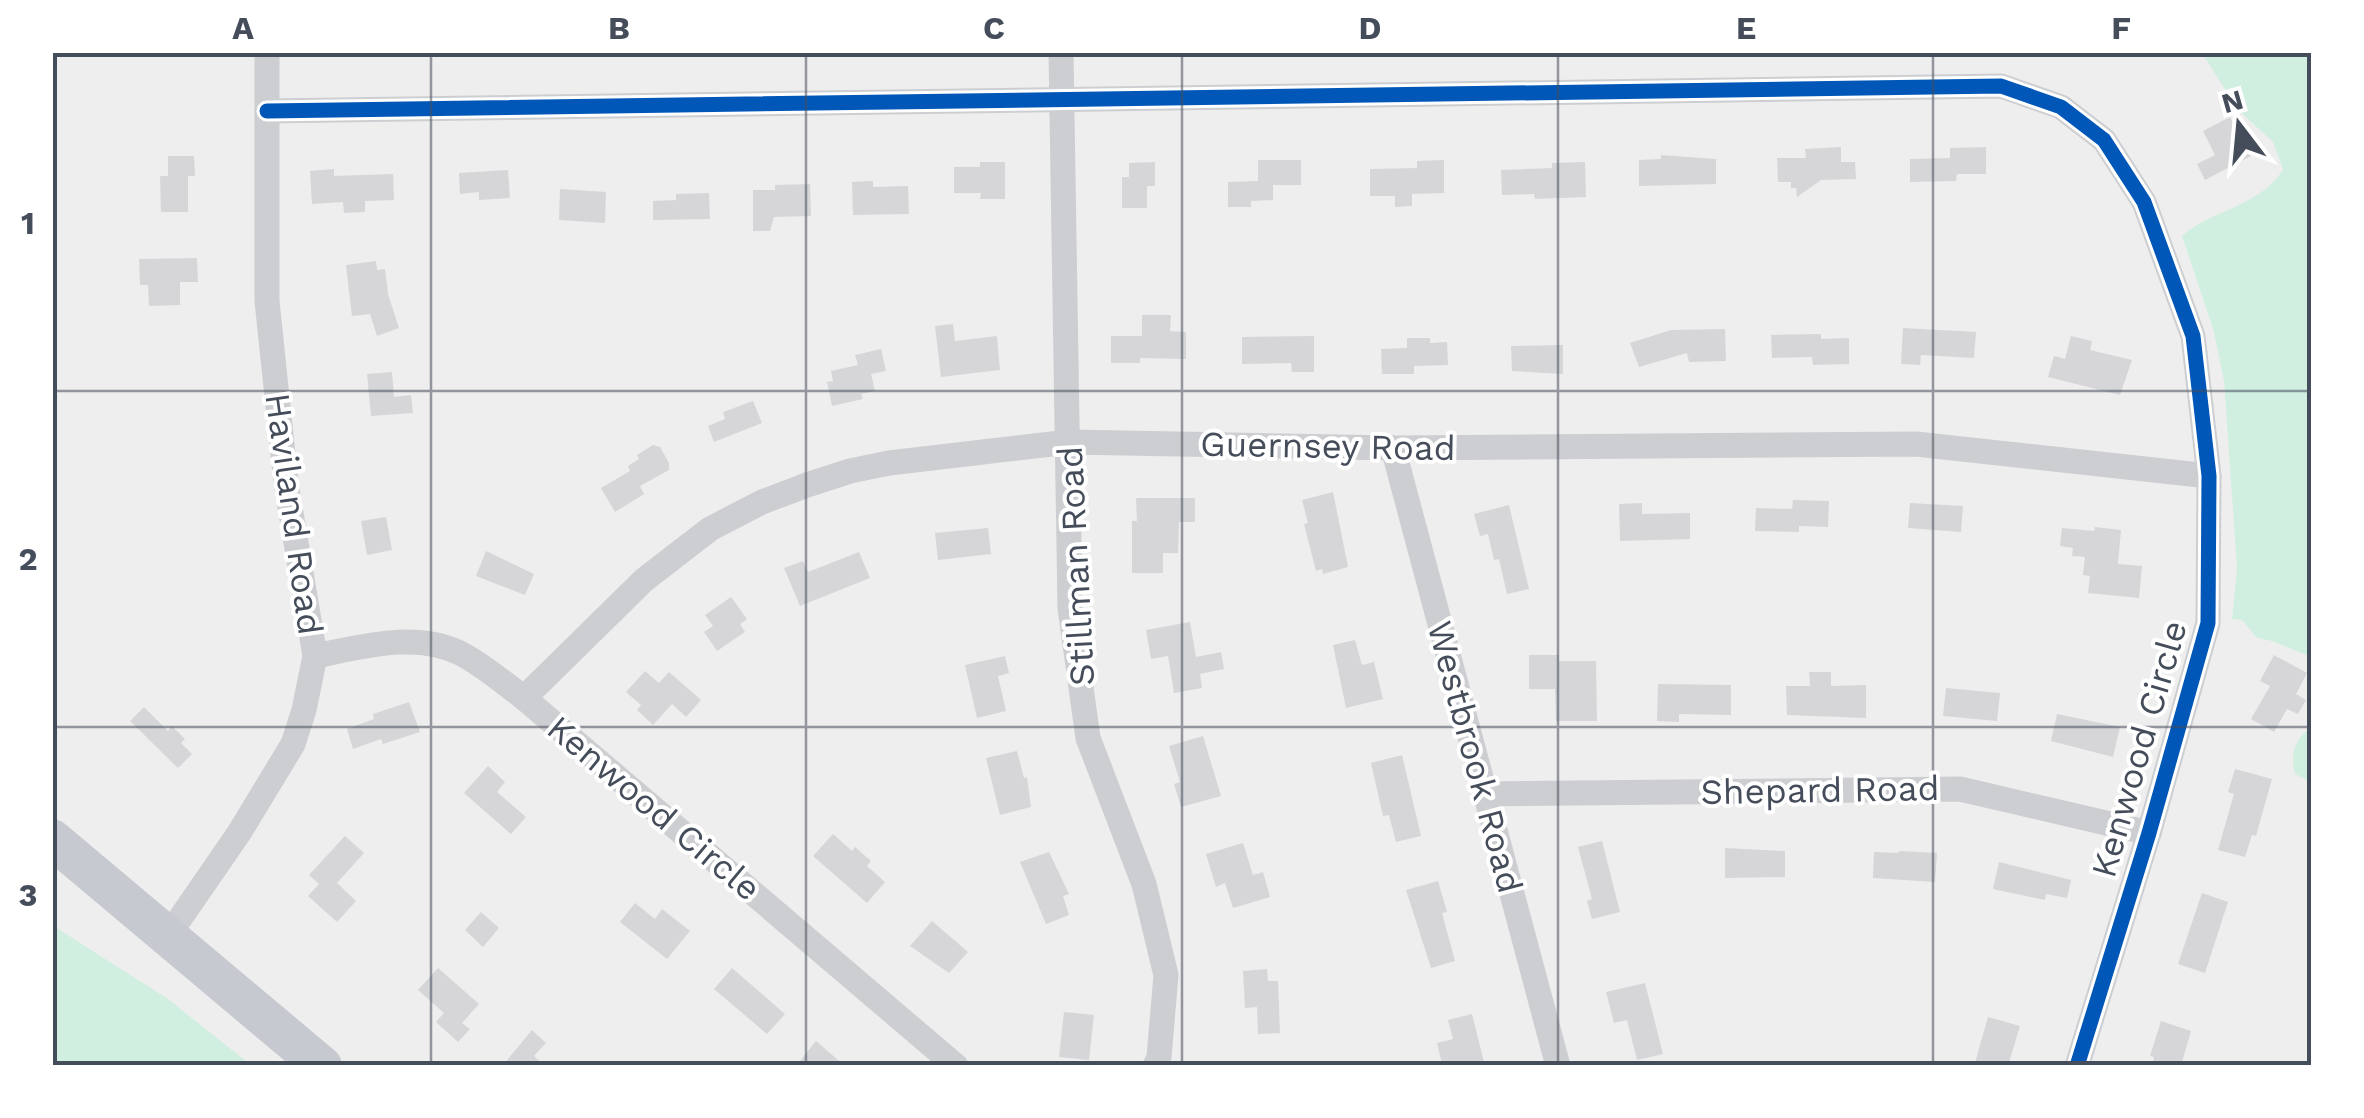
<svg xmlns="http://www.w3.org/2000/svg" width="2364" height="1118" viewBox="0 0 2364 1118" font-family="'Work Sans',sans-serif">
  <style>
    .green { fill: #d1efe1 }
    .building { fill: #d6d6d9 }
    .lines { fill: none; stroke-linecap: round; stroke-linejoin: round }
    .street { stroke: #ccced1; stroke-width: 25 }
    .primary { stroke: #c6c9cf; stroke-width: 40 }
    .cycleway-casing { stroke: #fff; stroke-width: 21 }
    .cycleway { stroke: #0057b8; stroke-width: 15 }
    .grid { fill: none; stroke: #454d5b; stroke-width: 2.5; stroke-opacity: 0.55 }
    .labels { text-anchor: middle; stroke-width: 8; stroke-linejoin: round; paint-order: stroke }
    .street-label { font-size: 35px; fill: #454d5b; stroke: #fff }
    .neatline { fill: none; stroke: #454d5b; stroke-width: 4 }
    .grid-label { font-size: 32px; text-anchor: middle; font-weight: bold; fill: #454d5b }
  </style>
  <rect width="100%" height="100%" fill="#efeeee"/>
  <g class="green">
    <path d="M2202 53H2311V657L2272 641 2257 638 2242 620 2232 619 2237 568 2224 381 2214 332 2182 236C2210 210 2262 206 2283 169L2273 142 2238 110Z"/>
    <path d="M2311 728V782L2295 774C2290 755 2294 738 2311 728Z"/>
    <path d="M52 925 168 999 251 1065H53Z"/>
  </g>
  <g class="building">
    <path d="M2230 117 2251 156 2205 180 2197 164 2215 155 2203 131Z"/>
    <path d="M1841 147V162H1855L1856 179 1821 180 1797 197 1796 188H1791V182H1778L1777 158H1806L1805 149Z"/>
    <path d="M1986 147V174H1957L1956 181 1910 182V159L1950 158V148Z"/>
    <path d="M1661 155 1716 159V184L1639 186V160L1661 159Z"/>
    <path d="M168 156H194L195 176H188V212H161L160 176H168Z"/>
    <path d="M1258 160H1301V185H1273V200L1251 201V207H1228V182L1258 181Z"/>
    <path d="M1444 160V193L1412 194V206L1395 207V196H1370V169L1417 168V161Z"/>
    <path d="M980 162H1005V199H980L981 193H954V167H980Z"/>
    <path d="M1155 162V186H1147V208H1122V177H1129V163Z"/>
    <path d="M1585 162 1586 197 1535 199 1534 194 1502 195 1501 170 1552 168V163Z"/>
    <path d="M334 169V176L393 174 394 200 365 201V212L344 213 343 202 312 204 310 171Z"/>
    <path d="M508 170 510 198 479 200V192L460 194 459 173Z"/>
    <path d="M873 181V187L908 186 909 214 853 215 852 182Z"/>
    <path d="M810 184 811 216 774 217 770 231H753V190H775V185Z"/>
    <path d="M560 189 606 192 605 223 559 220Z"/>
    <path d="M709 193 710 219 653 220V201L676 200V194Z"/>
    <path d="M197 258 198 282H180V305L149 306 148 285H140L139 259Z"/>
    <path d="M376 261 377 270 385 269 388 294 399 328 377 336 370 314 352 316 346 265Z"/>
    <path d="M1142 315H1171L1170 331 1186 332V359L1140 358V363H1111V336H1142Z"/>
    <path d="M953 324 955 341 997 336 1000 370 941 377 935 326Z"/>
    <path d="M1903 328 1976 332 1974 358 1921 355 1920 365 1901 364Z"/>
    <path d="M1725 329 1726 361 1689 362 1687 353 1639 367 1630 343 1671 330Z"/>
    <path d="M1821 334V339L1849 338V364L1813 365 1812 357 1772 358 1771 335Z"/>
    <path d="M1314 336V372H1292L1291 363 1242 364V337Z"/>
    <path d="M2071 336 2092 341 2090 350 2132 360 2120 395 2048 377 2054 356 2065 359Z"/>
    <path d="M1407 338H1430V343L1447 342 1448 365 1414 366V374H1382L1381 349 1407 348Z"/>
    <path d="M1563 345V374L1512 371 1511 346Z"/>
    <path d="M881 349 886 371 871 374 875 391 861 394 863 399 832 406 827 382 833 381 831 371 858 365 855 355Z"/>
    <path d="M392 372 394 397 411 395 413 413 371 416 367 374Z"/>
    <path d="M753 401 762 423 714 442 708 426 725 419 723 412Z"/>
    <path d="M653 445 660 447 669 463V470L640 486 644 494 615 512 601 488 630 471 628 466 639 459 637 455Z"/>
    <path d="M1333 492 1348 567 1323 574 1322 569 1316 571 1304 524 1308 523 1302 500Z"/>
    <path d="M1136 498H1195V522H1179L1178 553H1163V573H1132V521H1137Z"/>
    <path d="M1793 500 1829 501 1828 527 1799 526V532L1755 531 1756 508 1792 509Z"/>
    <path d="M1642 503V514L1690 513V539L1620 541 1619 504Z"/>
    <path d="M1910 503 1963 506 1961 532 1908 528Z"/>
    <path d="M1509 505 1529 589 1507 594 1499 559 1494 560 1488 534 1480 536 1474 514Z"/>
    <path d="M386 517 392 550 367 555 361 521Z"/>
    <path d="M2095 527 2121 530 2118 564 2142 566 2139 598 2088 593 2090 576 2083 575 2085 557 2072 556 2073 548 2060 546 2062 528 2094 531Z"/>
    <path d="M988 528 991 554 938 560 935 533Z"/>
    <path d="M486 551 534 574 525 595 476 576Z"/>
    <path d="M859 552 870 578 800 606 784 568 803 561 808 572Z"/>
    <path d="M731 597 747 619 740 624 745 632 717 651 704 632 713 626 705 615Z"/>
    <path d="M1190 622 1196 657 1221 652 1224 669 1200 674 1202 688 1174 693 1168 656 1151 659 1146 630Z"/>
    <path d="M1355 640 1362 665 1374 662 1383 699 1346 708 1333 645Z"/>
    <path d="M1529 655H1559V661H1596L1597 721H1556L1555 689H1529Z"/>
    <path d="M2274 655 2307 673 2296 694 2306 700 2298 714 2287 709 2274 732 2251 719 2270 686 2260 681Z"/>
    <path d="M1005 656 1009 673 998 676 1006 711 977 718 965 665Z"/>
    <path d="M645 671 659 683 669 672 701 700 686 717 672 704 653 725 637 710 641 705 626 692Z"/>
    <path d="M1809 672H1831V686L1866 685V718L1787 715 1786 686H1810Z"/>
    <path d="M1658 684 1731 685V715L1679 714V722L1657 721Z"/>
    <path d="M1946 688 2000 693 1997 721 1943 716Z"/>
    <path d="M409 702 420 732 383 744 381 739 353 749 347 729 374 719 373 714Z"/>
    <path d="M144 707 168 731 172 726 185 739 181 743 192 754 178 768 130 721Z"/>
    <path d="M2057 714 2120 727 2113 757 2051 741Z"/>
    <path d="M1203 736 1221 796 1181 807 1174 784 1180 782 1169 746Z"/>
    <path d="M1017 751 1024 778 1027 777 1031 807 1000 815 986 758Z"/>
    <path d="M1402 755 1421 836 1396 842 1389 815 1383 816 1371 763Z"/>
    <path d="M488 766 505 782 497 792 526 817 511 834 464 793Z"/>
    <path d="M2235 769 2272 779 2256 836 2252 835 2245 857 2218 850 2234 794 2228 792Z"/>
    <path d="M833 834 852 851 855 847 871 861 867 866 885 882 867 903 813 856Z"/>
    <path d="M345 836 364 853 337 883 356 901 337 922 308 896 319 884 309 875Z"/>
    <path d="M1602 841 1620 912 1592 919 1587 901 1592 899 1578 847Z"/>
    <path d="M1243 843 1253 875 1263 872 1270 897 1233 908 1225 883 1216 887 1206 854Z"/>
    <path d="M1725 848 1785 851V877L1725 878Z"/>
    <path d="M1900 851 1937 853 1935 882 1873 878 1874 852 1897 853Z"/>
    <path d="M1049 852 1069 894 1063 896 1069 915 1046 924 1020 862Z"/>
    <path d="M1999 862 2071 880 2067 898 2046 894 2045 900 1993 889Z"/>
    <path d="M1438 881 1447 912 1442 913 1455 961 1431 968 1406 890Z"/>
    <path d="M2202 893 2228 902 2205 973 2178 964Z"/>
    <path d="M635 903 655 919 662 909 690 931 667 959 620 922Z"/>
    <path d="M481 912 499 928 483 947 465 930Z"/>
    <path d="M932 921 968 952 949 973 910 946Z"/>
    <path d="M438 968 479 1004 462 1023 470 1029 458 1042 436 1022 444 1013 418 990Z"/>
    <path d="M732 968 785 1014 767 1034 714 989Z"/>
    <path d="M1267 969 1268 981H1278L1280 1033 1258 1034 1257 1007 1245 1008 1243 971Z"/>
    <path d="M1645 983 1663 1054 1637 1060 1627 1020 1614 1023 1606 992Z"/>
    <path d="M1064 1012 1094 1015 1089 1060 1059 1057Z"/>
    <path d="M1472 1014 1485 1066H1454L1453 1061 1442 1064 1437 1043 1453 1039 1448 1020Z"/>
    <path d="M1988 1017 2020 1026 2008 1066H1974Z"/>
    <path d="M2161 1021 2191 1031 2181 1066H2152L2154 1057 2150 1056Z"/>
    <path d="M532 1030 546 1043 534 1056 545 1066H502Z"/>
    <path d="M816 1041 845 1066H796Z"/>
  </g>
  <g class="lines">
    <g class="street">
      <path d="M1061 52 1070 608 1088 738 1144 884 1166 975 1159 1057 1155 1066"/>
      <path d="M267 111 2001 86 2061 107 2104 140 2144 202 2193 336 2209 476 2208 623 2149 833 2077 1066"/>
      <path d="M1393 448 1558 1066"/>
      <path d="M315 656C362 647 415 631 460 653 483 665 504 683 524 698L956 1066"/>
      <path d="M524 698 644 580 710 529 762 502 807 485 850 471 889 463 1069 442 1393 448 1916 444 2209 476"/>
      <path d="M1485 794 1960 789 2149 833"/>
      <path d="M168 936 239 833 293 744 304 710 315 656 286 483 267 301V52"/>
    </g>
    <path class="primary" d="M52 839 322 1066"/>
    <defs>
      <path id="cycleway" d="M267 111 2001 86 2061 107 2104 140 2144 202 2193 336 2209 476 2208 623 2149 833 2077 1066"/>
    </defs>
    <use href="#cycleway" class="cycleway-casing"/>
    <use href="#cycleway" class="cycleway"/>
  </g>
  <path class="grid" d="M431 52V1066M806 52V1066M1182 52V1066M1558 52V1066M1933 52V1066M52 391H2312M52 727H2312"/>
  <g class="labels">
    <g class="street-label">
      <text transform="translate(1328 446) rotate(1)" y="12">Guernsey Road</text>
      <text transform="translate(294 514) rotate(82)" y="12">Haviland Road</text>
      <text transform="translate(1076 566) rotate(-93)" y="12">Stillman Road</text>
      <text transform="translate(2139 749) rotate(-74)" y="12">Kenwood Circle</text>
      <text transform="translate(1475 757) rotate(75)" y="12">Westbrook Road</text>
      <text transform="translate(1820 790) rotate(-1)" y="12">Shepard Road</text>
      <text transform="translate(654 808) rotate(40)" y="12">Kenwood Circle</text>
    </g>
  </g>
  <rect width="2364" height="1118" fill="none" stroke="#ffffff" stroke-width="110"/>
  <g transform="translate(2239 125) rotate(344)" stroke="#ffffff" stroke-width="8" paint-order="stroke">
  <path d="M0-8L18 38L0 25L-18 38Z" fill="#454d5b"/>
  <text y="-15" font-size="28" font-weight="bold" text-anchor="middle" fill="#454d5b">N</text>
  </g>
  <rect x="55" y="55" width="2254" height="1008" class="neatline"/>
  <g class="grid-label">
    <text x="243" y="39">A</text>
    <text x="619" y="39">B</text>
    <text x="994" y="39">C</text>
    <text x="1370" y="39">D</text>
    <text x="1746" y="39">E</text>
    <text x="2121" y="39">F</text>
    <text x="28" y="234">1</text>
    <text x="28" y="570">2</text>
    <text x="28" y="906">3</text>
  </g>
</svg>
